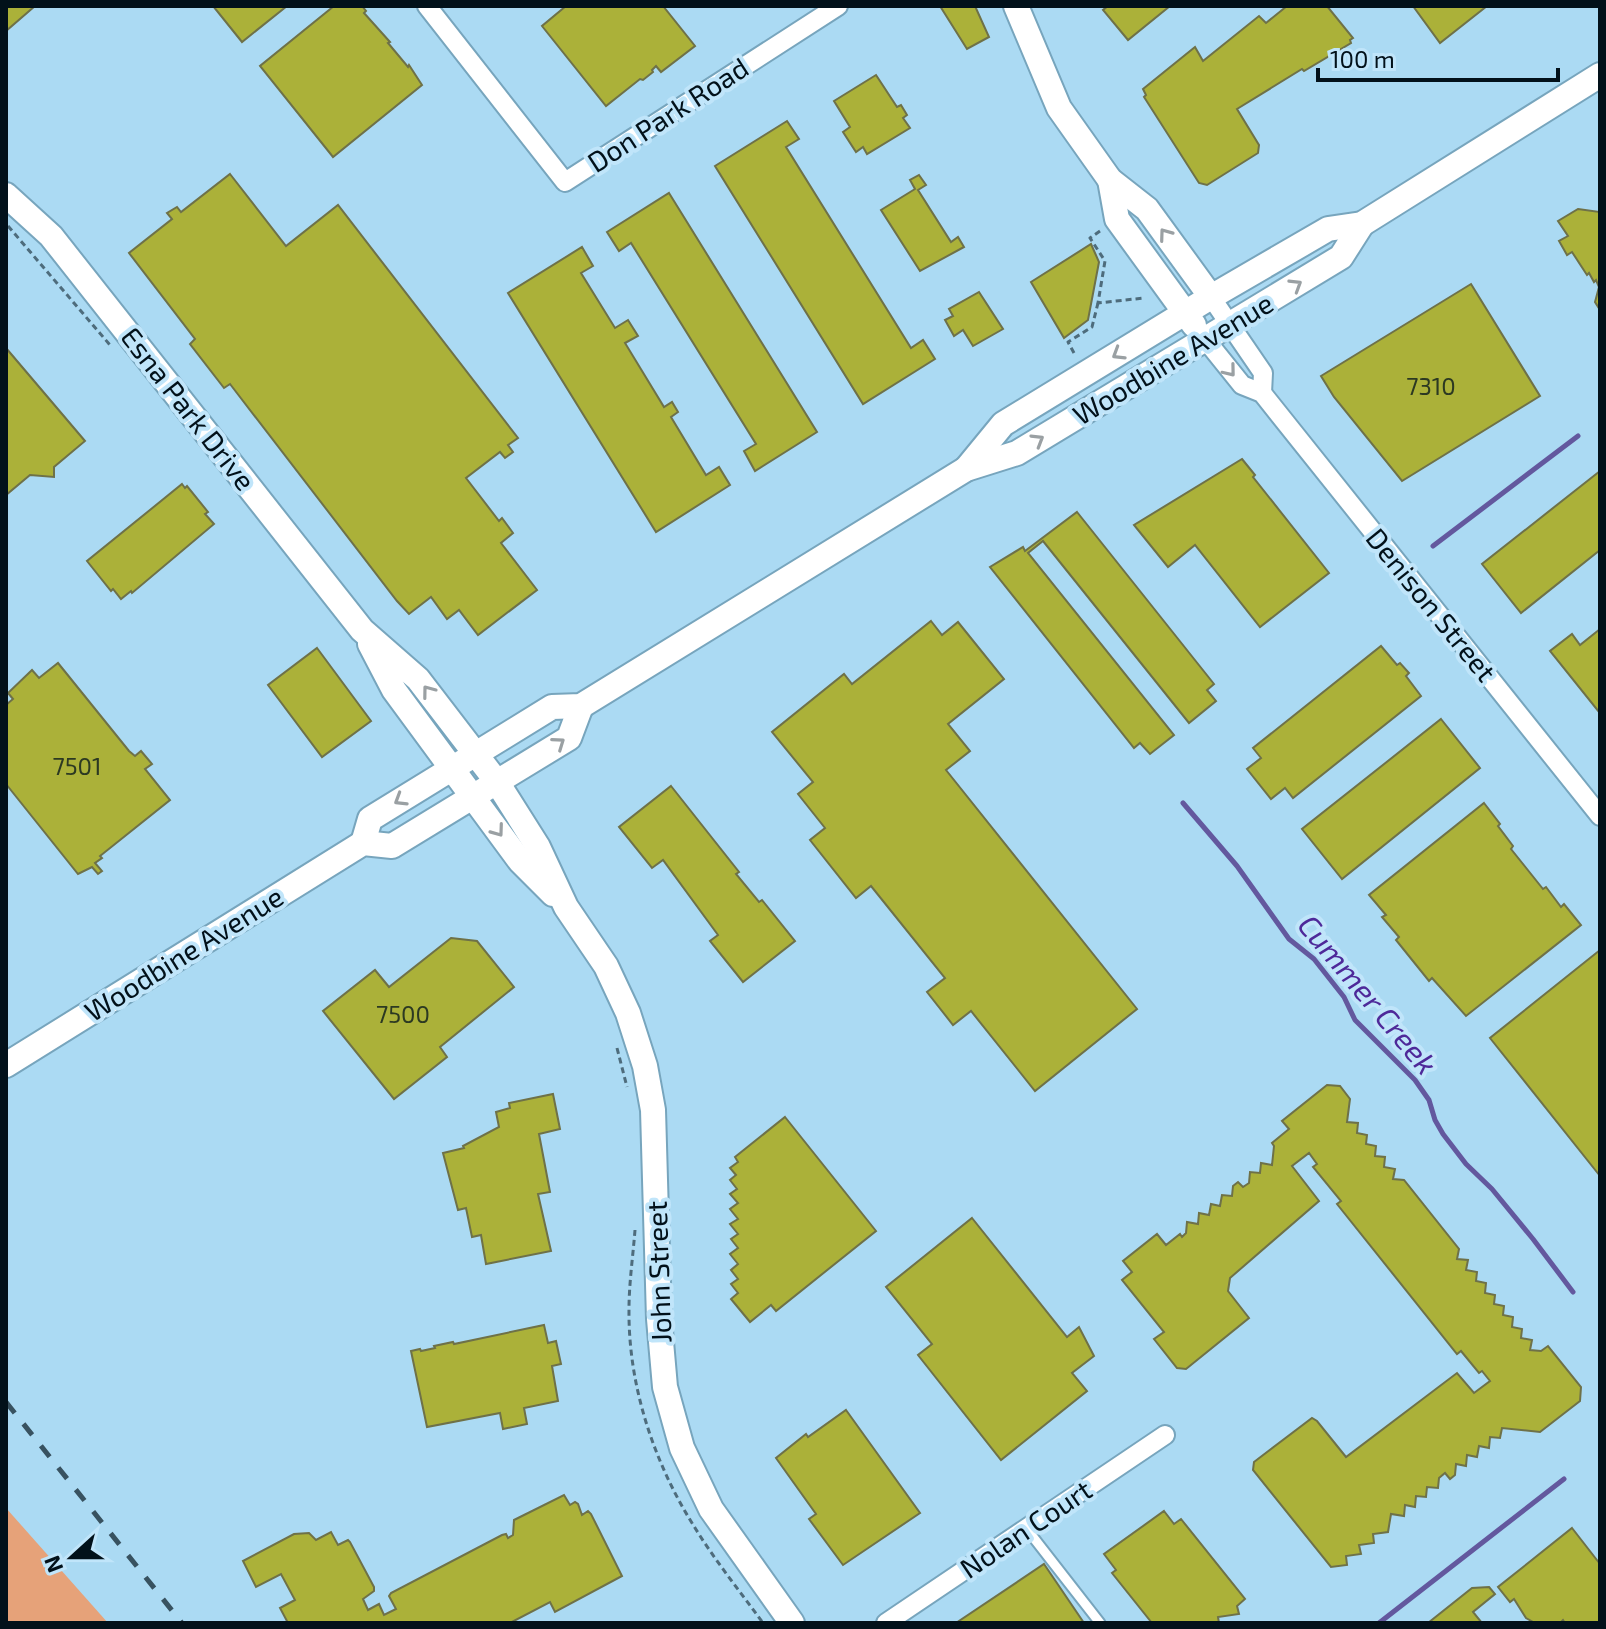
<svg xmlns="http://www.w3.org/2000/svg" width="1606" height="1629" viewBox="0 0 1606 1629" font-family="'Exo 2',sans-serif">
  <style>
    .green { fill: #e6a279 }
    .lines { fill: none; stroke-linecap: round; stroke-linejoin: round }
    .stream { stroke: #63589e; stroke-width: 5 }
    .building { fill: #abb139; stroke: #6e7148; stroke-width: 2 }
    .lane-casing { stroke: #77a5bd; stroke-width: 13 }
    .street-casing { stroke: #77a5bd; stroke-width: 22 }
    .secondary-casing { stroke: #77a5bd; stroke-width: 28 }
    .path { stroke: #4e6c7c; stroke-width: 3; stroke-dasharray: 6 4; stroke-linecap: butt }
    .lane { stroke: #fff; stroke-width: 9 }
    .street { stroke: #fff; stroke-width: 18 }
    .secondary { stroke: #fff; stroke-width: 24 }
    .rail { stroke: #385260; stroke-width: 5; stroke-dasharray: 14 14; stroke-linecap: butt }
    .oneway { stroke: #9aa0a3 }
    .labels { text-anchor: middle; stroke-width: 8; stroke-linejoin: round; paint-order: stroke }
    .number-label { font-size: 24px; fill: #2c3922 }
    .street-label { font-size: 28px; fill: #02111a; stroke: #c0e5fa }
    .water-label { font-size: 30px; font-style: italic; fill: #4e2999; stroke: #c0e5fa }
  </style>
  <rect width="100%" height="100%" fill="#abdaf3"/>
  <path class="green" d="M6 1508 108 1623H6Z"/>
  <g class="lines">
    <g class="stream">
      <path d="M1433 546 1578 436"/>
      <path d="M1183 803 1237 866 1289 939 1314 959 1344 997 1355 1020 1415 1080 1429 1100 1435 1120 1443 1134 1466 1164 1492 1189 1533 1239 1573 1292"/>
      <path d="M1379 1623 1564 1479"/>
    </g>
  </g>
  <g class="building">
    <path d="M6 6H35L6 31Z"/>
    <path d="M213 6H287L242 42Z"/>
    <path d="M334 6H362L366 11 364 13 390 42 388 43 408 67 409 65 422 85 333 157 260 66Z"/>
    <path d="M566 6H663L695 46 661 72 656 66 652 70 653 72 643 80 640 79 606 106 542 26Z"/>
    <path d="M940 6H975L989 37 967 49Z"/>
    <path d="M1108 6H1170L1128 40 1103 10Z"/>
    <path d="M1287 6H1327L1353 38 1350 40 1351 43 1304 71 1302 69 1237 109 1259 145 1258 153 1207 185 1199 183 1144 97 1146 95 1143 89 1195 47 1203 61 1259 16 1266 23Z"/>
    <path d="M1413 6H1487L1440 43Z"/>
    <path d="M876 75 897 107 901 105 907 115 903 118 910 128 867 154 863 147 856 152 843 132 850 127 834 101Z"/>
    <path d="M787 121 799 139 786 147 911 348 923 340 935 359 863 404 715 166Z"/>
    <path d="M230 174 286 246 338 205 518 438 508 445 513 452 505 458 500 452 466 478 499 521 502 518 513 533 501 543 537 590 478 635 459 610 447 619 431 597 409 614 397 601 230 384 224 388 190 344 195 339 129 253 172 219 167 213 177 207 181 212Z"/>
    <path d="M919 175 926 185 918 190 951 242 958 237 964 247 920 271 881 210 915 189 910 180Z"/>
    <path d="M669 193 817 432 755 471 744 451 756 444 631 243 619 251 607 232Z"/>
    <path d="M1578 209 1600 212V310L1595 302 1599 287 1596 280 1594 282 1589 273 1587 275 1572 252 1567 255 1559 241 1568 236 1558 221Z"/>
    <path d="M1091 244 1099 262 1088 320 1064 338 1031 282Z"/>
    <path d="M582 247 593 266 581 273 615 328 628 320 638 336 625 343 664 407 672 402 678 412 671 417 706 475 719 467 730 485 656 532 508 293Z"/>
    <path d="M1471 284 1540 396 1402 481 1334 397 1321 376Z"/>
    <path d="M979 292 1003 329 973 346 963 330 954 336 945 320 953 316 949 309Z"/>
    <path d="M6 348 85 441 54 467V477L30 475 6 495Z"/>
    <path d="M1242 459 1255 475 1253 477 1329 573 1260 627 1195 545 1168 567 1134 525Z"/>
    <path d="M1600 471V550L1521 613 1482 564Z"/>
    <path d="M182 484 185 488 187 486 208 512 205 514 214 524 132 593 131 591 121 599 113 589 111 591 87 561Z"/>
    <path d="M1077 512 1214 684 1207 690 1216 701 1189 723 1043 541 1028 553 1174 735 1150 754 1140 743 1134 748 990 567 1023 547 1025 551Z"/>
    <path d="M931 621 942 635 958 622 1004 679 948 724 970 751 946 770 1137 1009 1035 1091 971 1011 953 1025 927 992 945 978 871 886 856 898 810 840 825 828 798 794 813 782 772 732 844 674 852 684Z"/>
    <path d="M1600 629V711L1599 712 1550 651 1572 634 1580 645Z"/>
    <path d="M1381 646 1397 665 1400 663 1409 673 1406 676 1421 696 1293 798 1285 788 1271 799 1247 769 1261 758 1253 748Z"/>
    <path d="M317 648 371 721 322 757 268 685Z"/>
    <path d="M58 663 129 751 135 756 141 751 152 764 145 769 170 800 100 856 102 858 95 863 102 871 98 874 92 867 78 874 6 784V705L13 699 8 693 32 670 39 678Z"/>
    <path d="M1441 719 1480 768 1342 879 1302 829Z"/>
    <path d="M671 786 739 872 736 874 759 902 762 900 795 941 743 982 710 941 718 935 663 860 652 868 619 827Z"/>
    <path d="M1484 803 1500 824 1498 826 1513 846 1511 849 1543 889 1546 887 1561 907 1564 904 1581 925 1466 1016 1432 978 1429 981 1396 940 1399 937 1382 917 1386 915 1369 895Z"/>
    <path d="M451 938 477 941 514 987 440 1047 447 1057 394 1099 323 1011 375 970 389 987Z"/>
    <path d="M1600 950V1176L1490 1038Z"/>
    <path d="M1327 1085 1340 1086 1350 1099 1347 1122 1358 1123 1357 1133 1367 1135 1366 1144 1376 1146 1375 1156 1385 1157 1384 1167 1395 1169 1393 1179 1404 1180 1459 1249 1457 1259 1468 1260 1466 1270 1477 1272 1476 1281 1486 1283 1485 1293 1495 1295 1494 1304 1504 1306 1503 1315 1513 1317 1512 1327 1522 1329 1521 1338 1532 1340 1530 1350 1541 1351 1548 1346 1581 1387 1580 1401 1540 1432 1502 1428 1500 1438 1490 1437 1489 1448 1479 1446 1477 1457 1467 1455 1466 1466 1456 1464 1455 1475 1450 1479 1445 1473 1439 1478 1438 1488 1427 1487 1426 1497 1416 1496 1415 1507 1405 1505 1404 1516 1391 1514 1388 1532 1373 1534 1374 1543 1359 1545 1361 1554 1346 1556 1347 1565 1331 1567 1253 1470 1254 1462 1312 1418 1317 1421 1346 1457 1457 1373 1474 1393 1490 1381 1482 1371 1479 1373 1461 1351 1457 1354 1337 1204 1341 1201 1313 1167 1317 1164 1309 1153 1292 1166 1319 1201 1230 1278 1228 1291 1249 1318 1186 1369 1177 1368 1154 1339 1164 1332 1122 1280 1132 1272 1123 1261 1157 1234 1166 1245 1180 1234 1182 1237 1186 1233 1187 1222 1198 1224 1199 1213 1209 1215 1211 1204 1220 1206 1222 1195 1232 1196 1233 1186 1238 1182 1243 1187 1249 1183 1250 1172 1260 1173 1261 1163 1272 1165 1274 1146 1272 1143 1289 1129 1282 1121Z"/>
    <path d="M553 1094 560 1129 539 1134 550 1192 538 1194 551 1251 486 1264 481 1235 472 1237 466 1208 458 1210 443 1153 464 1148 463 1146 499 1127 496 1112 510 1108 509 1103Z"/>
    <path d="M785 1117 876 1231 776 1311 771 1305 750 1322 731 1299 738 1293 731 1284 738 1279 731 1270 738 1264 730 1254 738 1248 731 1239 738 1234 730 1224 738 1219 730 1209 738 1203 730 1194 737 1189 730 1180 736 1175 730 1168 738 1162 735 1157Z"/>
    <path d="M972 1218 1067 1337 1079 1327 1094 1356 1072 1373 1087 1391 1001 1460 918 1355 932 1344 886 1287Z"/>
    <path d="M544 1325 548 1343 556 1341 561 1364 552 1366 558 1401 524 1408 527 1424 503 1429 500 1413 427 1427 411 1351 420 1349 421 1351 435 1348 434 1346 453 1342 454 1344Z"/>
    <path d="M846 1410 920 1513 843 1565 809 1519 816 1514 776 1458 806 1434 808 1437Z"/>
    <path d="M564 1495 570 1505 575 1502 578 1504 582 1515 588 1511 591 1514 622 1576 555 1612 550 1602 510 1623H288L280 1608 295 1600 281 1574 256 1587 243 1561 294 1534 309 1533 316 1540 331 1532 338 1545 348 1540 350 1542 374 1587V1591L363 1599 368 1610 379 1604 384 1615 396 1609 389 1596 391 1593 502 1535 506 1534 508 1538 513 1535 514 1520Z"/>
    <path d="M1164 1511 1174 1524 1181 1519 1245 1599 1237 1606 1239 1614 1218 1617 1219 1623H1152L1112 1573 1116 1570 1104 1554Z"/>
    <path d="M1572 1528 1600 1564V1623H1565L1563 1620 1560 1623H1535L1526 1618 1514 1599 1510 1602 1498 1587Z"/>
    <path d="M1044 1564 1084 1623H956Z"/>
    <path d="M1489 1587 1495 1594 1473 1612 1482 1623H1428L1472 1588Z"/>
  </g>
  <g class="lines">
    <defs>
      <path id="lane" d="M1026 1528 1100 1623"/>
      <g id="street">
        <path d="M427 6 565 182 838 6"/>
        <path d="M1211 297 1263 373 1262 393"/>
        <path d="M1205 339 1242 385 1262 393 1600 816"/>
        <path d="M886 1623 1165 1435"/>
      </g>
      <g id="secondary">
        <path d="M1016 6 1059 108 1110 180 1147 209 1211 297"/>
        <path d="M1110 180 1117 219 1194 325"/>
        <path d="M6 195 51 236 362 630 418 679 497 782 538 847 566 907 606 966 628 1013 645 1066 653 1110 659 1319 665 1387 682 1448 711 1509 792 1623"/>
        <path d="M966 469 1003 424 1211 297 1328 229 1362 224 1600 75"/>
        <path d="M370 644 394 690 520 861 553 894"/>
        <path d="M363 843 370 819 552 707 581 706 966 469 1017 453 1341 257 1362 224"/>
        <path d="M6 1065 363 843 392 846 569 738 581 706"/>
      </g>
    </defs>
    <use href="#lane" class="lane-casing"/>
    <use href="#street" class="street-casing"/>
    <use href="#secondary" class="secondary-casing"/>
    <g class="path">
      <path d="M8 226 110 345"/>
      <path d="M1100 231 1090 238 1105 261 1098 303 1144 298"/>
      <path d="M1074 353 1068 342 1092 327 1098 303"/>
      <path d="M617 1048 627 1087"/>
      <path d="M635 1230C633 1256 629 1283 629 1309 628 1384 653 1460 692 1523 713 1558 739 1590 763 1623"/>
    </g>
    <use href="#lane" class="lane"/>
    <use href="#street" class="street"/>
    <use href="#secondary" class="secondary"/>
    <path class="rail" d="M6 1402 182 1623"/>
  </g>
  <defs><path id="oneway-chevron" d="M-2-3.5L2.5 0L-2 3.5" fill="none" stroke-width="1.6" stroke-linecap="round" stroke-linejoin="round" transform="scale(2)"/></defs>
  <g class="oneway">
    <use href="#oneway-chevron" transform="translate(1165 234) rotate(-126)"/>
    <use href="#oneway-chevron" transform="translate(1296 285) rotate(-32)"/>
    <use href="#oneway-chevron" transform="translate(1118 354) rotate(148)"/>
    <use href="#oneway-chevron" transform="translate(1230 371) rotate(51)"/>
    <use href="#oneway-chevron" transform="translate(1038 440) rotate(-31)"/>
    <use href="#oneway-chevron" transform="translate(428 691) rotate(-127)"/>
    <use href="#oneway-chevron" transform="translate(559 743) rotate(-35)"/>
    <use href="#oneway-chevron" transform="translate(400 800) rotate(148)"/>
    <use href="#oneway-chevron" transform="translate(498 831) rotate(54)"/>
  </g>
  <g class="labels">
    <g class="number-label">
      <text x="1431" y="395">7310</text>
      <text x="77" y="775">7501</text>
      <text x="403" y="1023">7500</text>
    </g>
    <g class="street-label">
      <text transform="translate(668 115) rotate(-33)" y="10">Don Park Road</text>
      <text transform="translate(1173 359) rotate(-31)" y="10">Woodbine Avenue</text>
      <text transform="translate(188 409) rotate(52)" y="10">Esna Park Drive</text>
      <text transform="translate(1431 605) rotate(51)" y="10">Denison Street</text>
      <text transform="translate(184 954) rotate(-32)" y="10">Woodbine Avenue</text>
      <text transform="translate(659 1272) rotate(-92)" y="10">John Street</text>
      <text transform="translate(1026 1529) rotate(-34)" y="10">Nolan Court</text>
    </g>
    <g class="water-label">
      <text transform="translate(1367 995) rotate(50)" y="10">Cummer Creek</text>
    </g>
  </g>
  <rect width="1606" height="1629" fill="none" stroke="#02111a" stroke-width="16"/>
  <g transform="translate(72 1557) rotate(249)" stroke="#c0e5fa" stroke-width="6" paint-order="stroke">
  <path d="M0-6L14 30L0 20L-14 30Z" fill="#02111a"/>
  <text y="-12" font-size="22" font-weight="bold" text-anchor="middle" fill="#02111a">N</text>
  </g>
  <path d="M1318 68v12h240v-12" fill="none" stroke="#02111a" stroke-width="4"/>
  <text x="1330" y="68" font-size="24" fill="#02111a" stroke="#c0e5fa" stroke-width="6" paint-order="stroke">100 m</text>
</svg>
